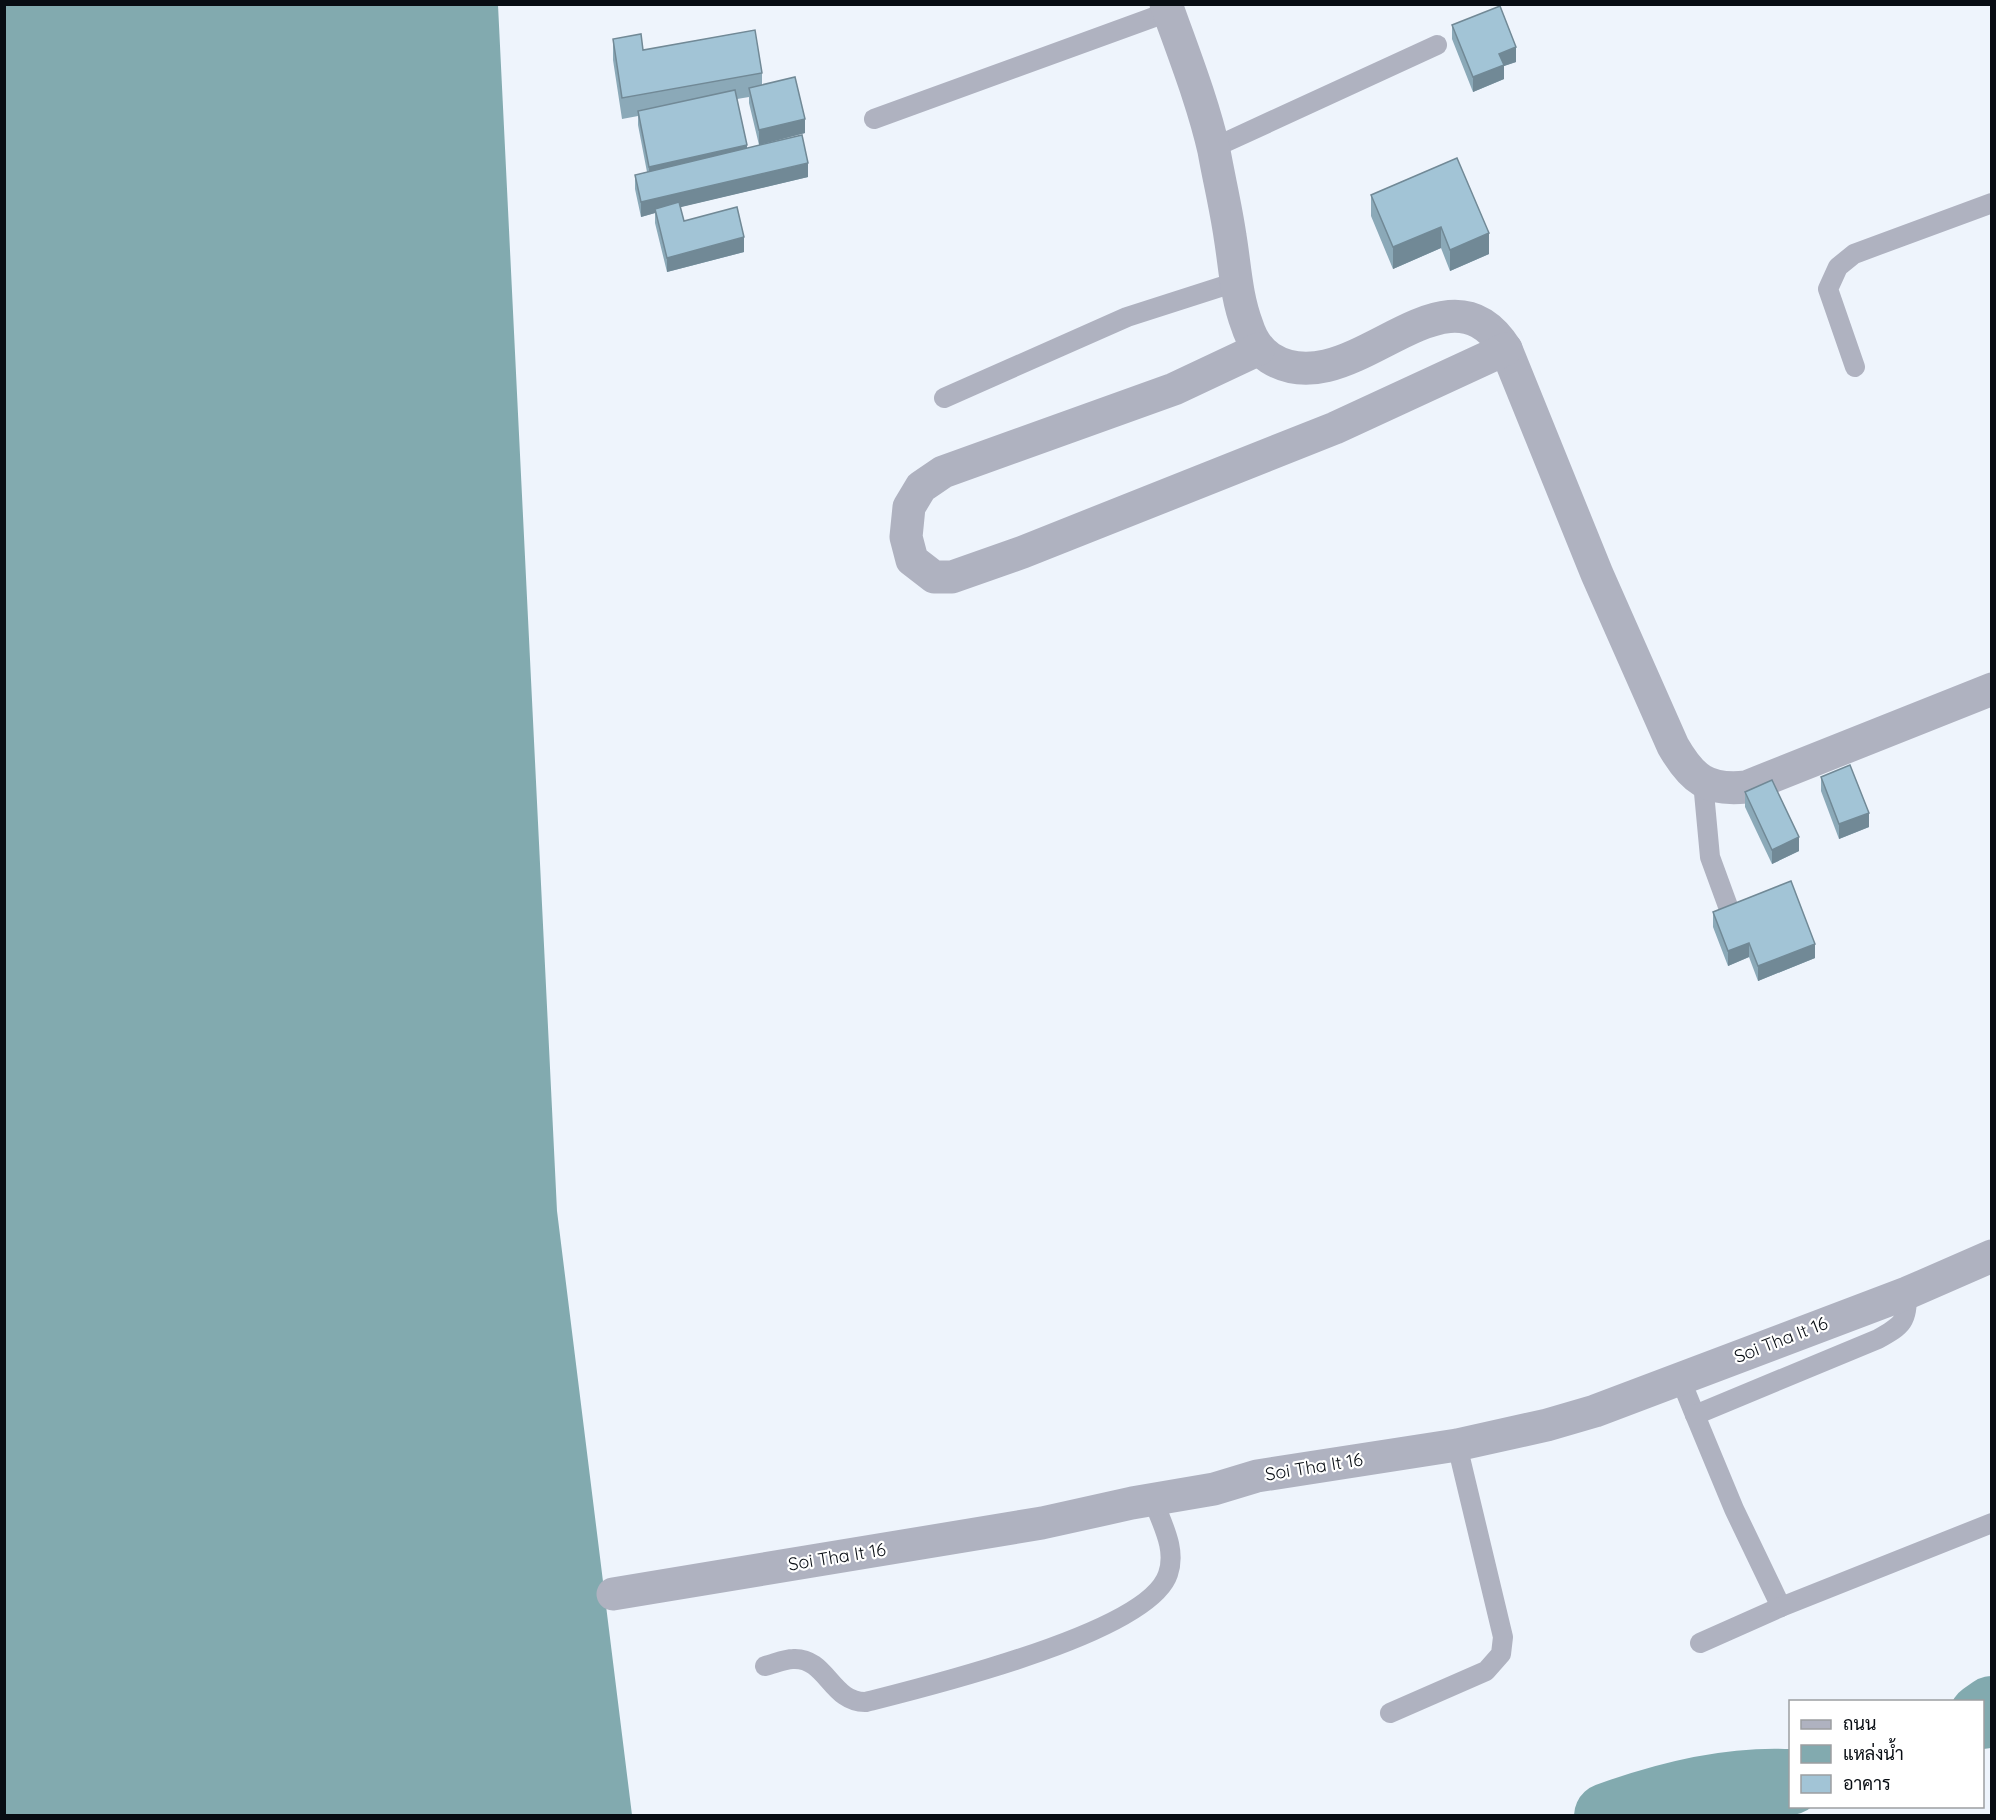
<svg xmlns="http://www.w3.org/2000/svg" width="1996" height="1820" viewBox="0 0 1996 1820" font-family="Quicksand,Sarabun,sans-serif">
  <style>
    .water { fill: #82aaaf }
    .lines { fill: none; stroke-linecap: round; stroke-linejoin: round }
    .river { stroke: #82aaaf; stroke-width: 66 }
    .lane { stroke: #afb2c0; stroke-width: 20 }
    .street { stroke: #afb2c0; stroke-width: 33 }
    .wall { fill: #8ba9b8 }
    .shaded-wall { fill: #718996 }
    .building { fill: #a2c4d6; stroke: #718996; stroke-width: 1.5 }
    .labels { text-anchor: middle; stroke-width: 4.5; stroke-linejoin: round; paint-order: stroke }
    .street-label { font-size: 18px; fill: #080d13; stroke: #fff }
  </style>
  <rect width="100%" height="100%" fill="#eef4fc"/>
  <path class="water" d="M5 5H498L557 1211 632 1815 5 1816Z"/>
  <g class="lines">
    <g class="river">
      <path d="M1982 1716 1992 1709"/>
      <path d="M1607 1816C1664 1795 1729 1779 1790 1782"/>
    </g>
    <g class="lane">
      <path d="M874 119 1168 12"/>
      <path d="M1213 148 1437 45"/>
      <path d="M1855 367 1828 289 1838 267 1854 254 1992 203"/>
      <path d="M944 398 1127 317 1236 282"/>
      <path d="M1703 782 1710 857 1729 909"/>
      <path d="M1680 1378 1695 1415"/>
      <path d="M1781 1607 1734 1509 1695 1415 1878 1339C1903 1325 1907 1322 1907 1293"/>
      <path d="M1700 1643 1781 1607 1992 1523"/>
      <path d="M765 1666C774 1664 784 1659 793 1659 827 1657 831 1703 866 1702 925 1687 1149 1633 1168 1574 1177 1548 1161 1523 1153 1499"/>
      <path d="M1390 1713 1486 1671 1501 1654 1503 1637 1457 1445"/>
    </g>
    <g class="street">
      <path d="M1166 4C1183 52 1203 102 1214 151 1219 179 1226 208 1230 236 1235 266 1236 296 1247 325 1251 338 1258 350 1270 358 1350 409 1444 251 1506 349L1597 574 1673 746C1692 779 1707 791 1746 787L1992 689"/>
      <path d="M1259 349 1174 389 943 472 921 487 909 507 906 537 912 560 934 577H952L1023 552 1335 428 1506 349"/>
      <path d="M613 1594 1042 1523 1132 1503 1214 1489 1257 1476 1457 1445 1547 1425 1595 1411 1907 1293 1992 1256"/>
    </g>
  </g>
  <g class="wall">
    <path d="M1452 25 1516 62 1504 66V79L1473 92 1452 39Z"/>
    <path d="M613 39 643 50 762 73V85L805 133 759 145 749 103V97L737 99 747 148 808 177 680 207 684 221 744 252 667 272 655 223V213L641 217 635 189V175L647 172 638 125V116L622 119 613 60Z"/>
    <path d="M1457 158 1489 254 1450 271 1441 248 1393 269 1371 216V195Z"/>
    <path d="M1821 777 1869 827 1839 839 1821 791Z"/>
    <path d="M1745 792 1799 851 1772 864 1745 807Z"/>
    <path d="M1713 912 1815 958 1758 981 1749 957 1728 966 1713 927Z"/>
  </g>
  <g class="shaded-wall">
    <path d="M1516 47V62L1504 66V79L1473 92V77L1499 54Z"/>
    <path d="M805 119V133L759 145V130Z"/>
    <path d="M747 145V160L649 181V167Z"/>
    <path d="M808 163V177L656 213 655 209V213L641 217V202Z"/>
    <path d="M1441 227V248L1393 269V247Z"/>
    <path d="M1489 233V254L1450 271V250Z"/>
    <path d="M744 237V252L667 272V258Z"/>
    <path d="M1869 813V827L1839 839V824Z"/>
    <path d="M1799 837V851L1772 864V850Z"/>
    <path d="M1749 943V957L1728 966V951Z"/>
    <path d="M1815 944V958L1758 981V966Z"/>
  </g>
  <g class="building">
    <path d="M1500 6 1516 47 1499 54 1504 65 1473 77 1452 25Z"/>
    <path d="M755 30 762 73 622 98 613 39 641 34 643 50Z"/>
    <path d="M795 77 805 119 759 130 749 88Z"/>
    <path d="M735 90 747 145 649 167 638 111Z"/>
    <path d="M802 135 808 163 641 202 635 175Z"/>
    <path d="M1457 158 1489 233 1450 250 1441 227 1393 247 1371 195Z"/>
    <path d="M679 202 684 221 737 207 744 237 667 258 655 209Z"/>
    <path d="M1850 765 1869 813 1839 824 1821 777Z"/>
    <path d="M1772 780 1799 837 1772 850 1745 792Z"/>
    <path d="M1791 881 1815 944 1758 966 1749 943 1728 951 1713 912Z"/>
  </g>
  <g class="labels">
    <g class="street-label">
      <text transform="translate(1781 1340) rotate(-21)" y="6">Soi Tha It 16</text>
      <text transform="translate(1314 1467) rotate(-9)" y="6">Soi Tha It 16</text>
      <text transform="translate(837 1557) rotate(-9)" y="6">Soi Tha It 16</text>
    </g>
  </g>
  <rect width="1996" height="1820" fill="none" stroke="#080d13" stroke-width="12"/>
  <rect x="1789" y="1700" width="195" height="108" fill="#ffffff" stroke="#9c9ea1" stroke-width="1.5"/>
  <rect x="1801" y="1720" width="30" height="9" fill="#afb2c0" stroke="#9c9ea1" stroke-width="1.5"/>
  <text x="1843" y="1730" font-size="18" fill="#080d13">ถนน</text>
  <rect x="1801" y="1745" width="30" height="18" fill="#82aaaf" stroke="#9c9ea1" stroke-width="1.5"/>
  <text x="1843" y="1760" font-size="18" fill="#080d13">แหล่งน้ำ</text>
  <rect x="1801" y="1775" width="30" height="18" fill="#a2c4d6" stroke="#9c9ea1" stroke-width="1.5"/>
  <text x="1843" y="1790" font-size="18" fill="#080d13">อาคาร</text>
</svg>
